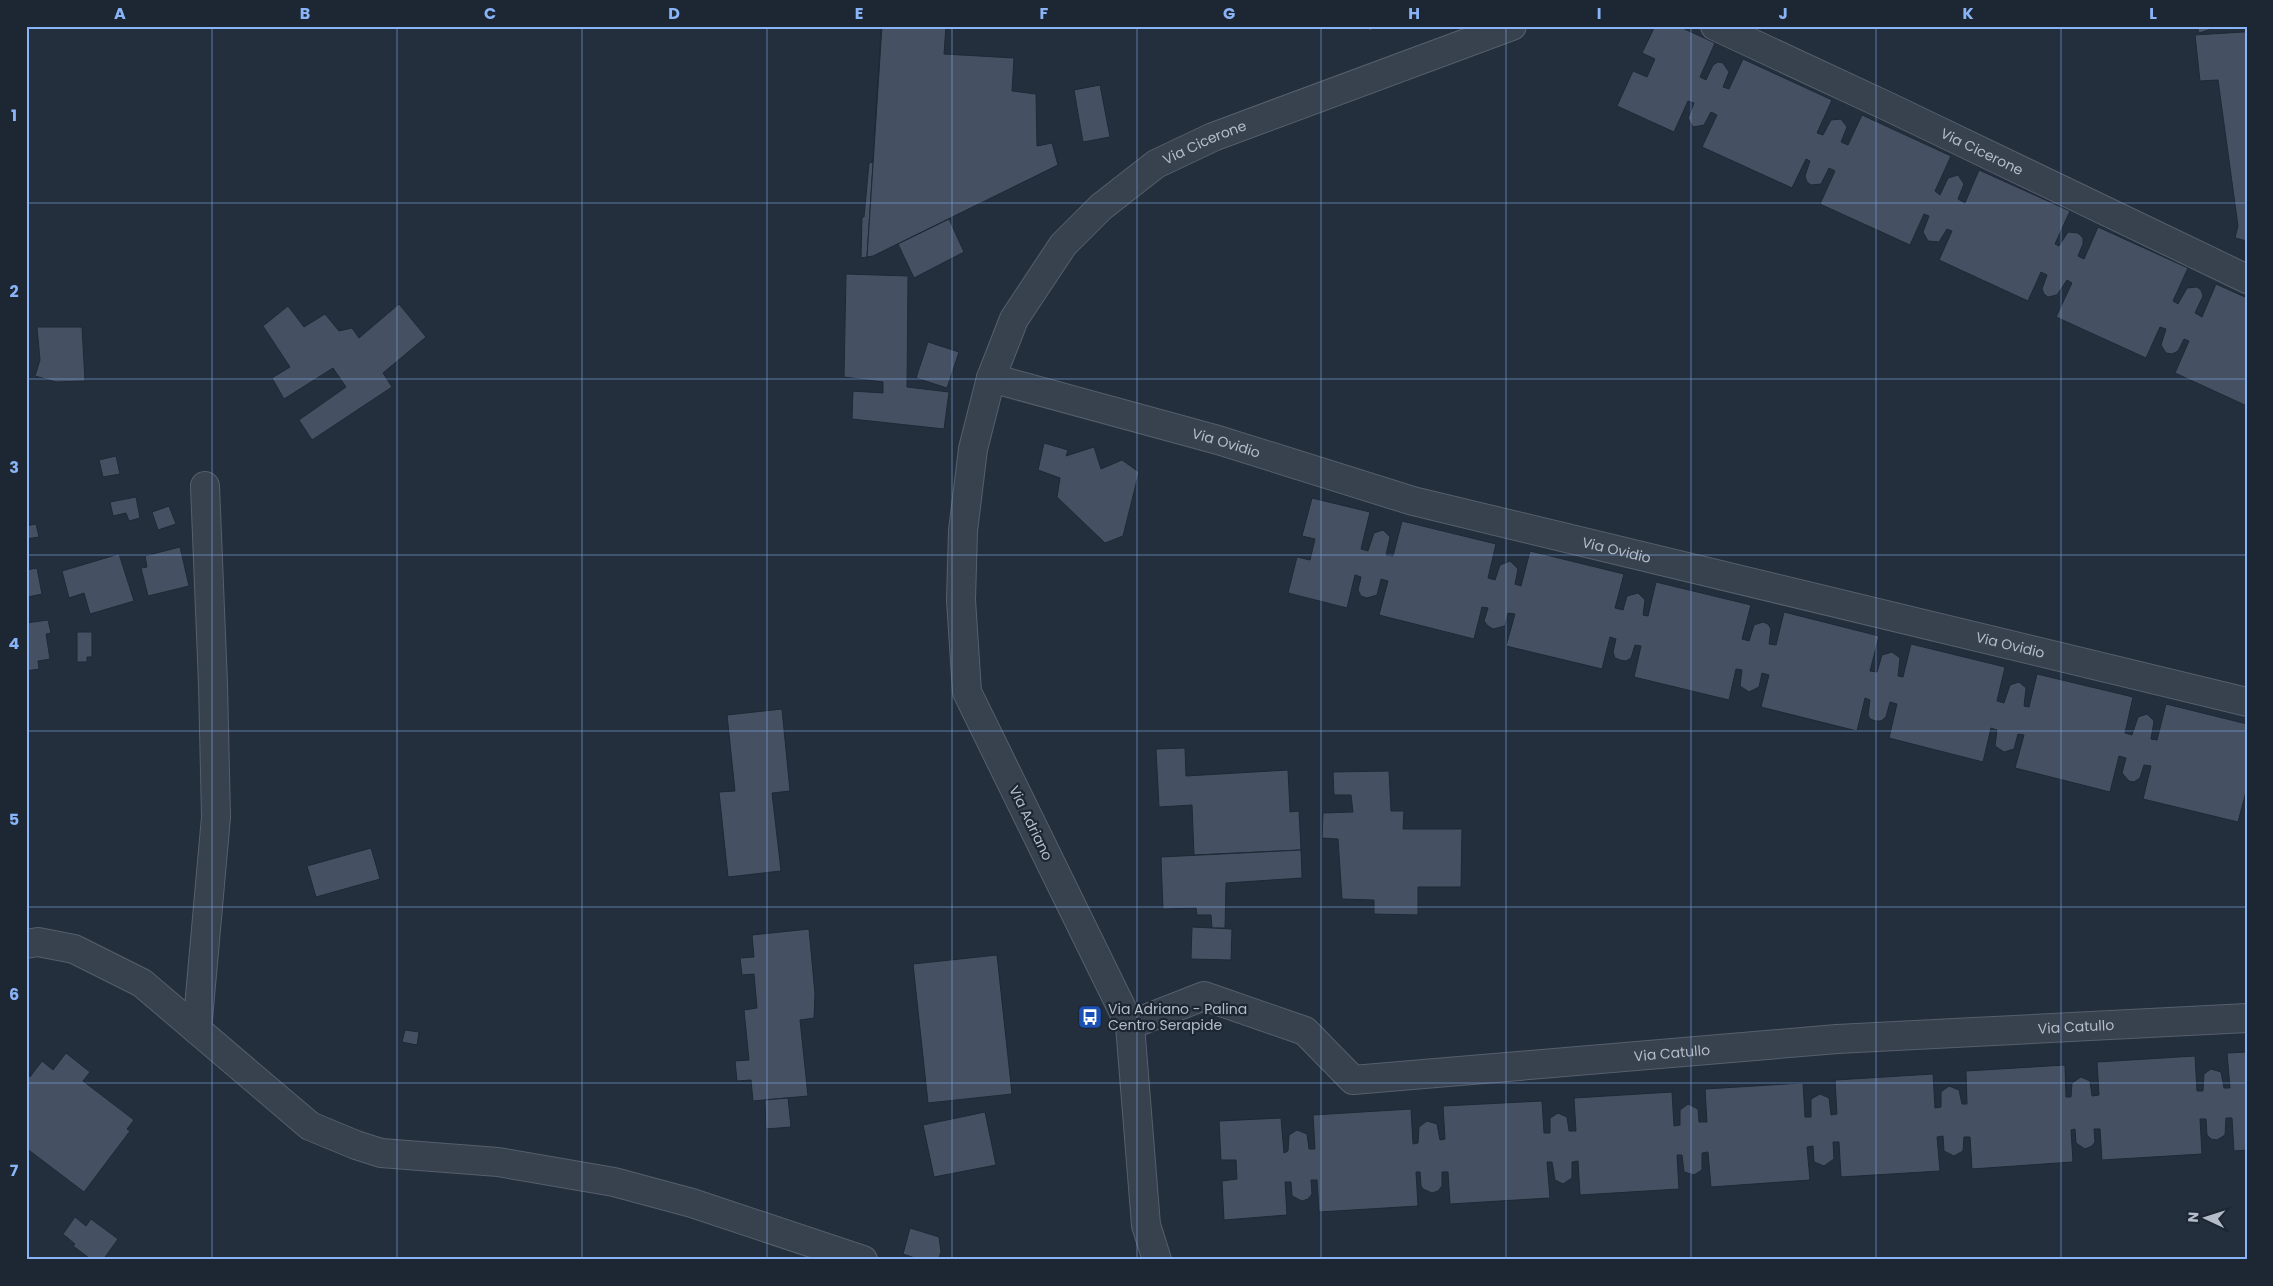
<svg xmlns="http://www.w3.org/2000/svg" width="2273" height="1286" viewBox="0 0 2273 1286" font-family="Poppins,sans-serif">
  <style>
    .building { fill: #455162; stroke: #1f2835 }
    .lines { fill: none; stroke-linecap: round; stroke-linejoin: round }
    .street-casing { stroke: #565f6c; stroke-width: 30 }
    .street { stroke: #38414e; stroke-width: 28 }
    .grid { fill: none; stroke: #8ab4f8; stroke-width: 1; stroke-opacity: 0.55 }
    .labels { text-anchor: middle; stroke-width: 4.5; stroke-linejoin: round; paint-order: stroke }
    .street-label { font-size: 14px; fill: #b4bcc9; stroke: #1d2633 }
    .poi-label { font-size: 14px; fill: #b4bcc9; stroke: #1d2633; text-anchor: start }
    .neatline { fill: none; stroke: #8ab4f8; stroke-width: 2 }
    .grid-label { font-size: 16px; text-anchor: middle; font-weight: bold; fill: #8ab4f8 }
  </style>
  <rect width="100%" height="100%" fill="#242f3e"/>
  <g class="building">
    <path d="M881 26H882L867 257 861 258 862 217H864L869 163 873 162Z"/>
    <path d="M882 26H946L944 54 1014 58 1012 91 1036 94 1037 146 1052 143 1058 165 873 256 867 257Z"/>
    <path d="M1368 26H1382L1369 31Z"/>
    <path d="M1655 26H1678L1715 43 1700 77 1706 80 1713 65 1718 62 1723 63 1729 72 1723 87 1729 89 1743 59 1832 100 1817 133 1823 135 1831 120 1841 119 1847 127 1841 142 1848 145 1862 115 1951 156 1935 191 1940 195 1948 178 1958 175 1964 184 1958 199 1965 203 1979 170 2070 211 2055 244 2059 246 2068 232 2078 233 2083 238V244L2078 256 2084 259 2098 227 2188 268 2173 301 2178 304 2187 288 2197 287 2201 290 2203 296 2195 313 2202 317 2216 284 2247 298V406L2175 373 2189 341 2184 339 2178 351 2172 354 2166 353 2161 345 2166 329 2160 327 2146 358 2056 317 2072 283 2067 280 2057 295 2048 297 2044 294 2042 289 2047 275 2041 272 2028 301 1939 260 1952 231 1947 229 1939 242 1928 241 1923 232 1929 216 1924 214 1910 245 1820 204 1835 171 1829 168 1821 184 1811 185 1807 182 1805 176 1810 161 1806 159 1792 188 1702 147 1717 115 1711 112 1704 125 1693 127 1688 118 1694 103 1688 101 1674 132 1617 106 1633 71 1647 77 1655 59 1642 53Z"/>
    <path d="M2197 26H2221L2199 33Z"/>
    <path d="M2243 32H2247V241L2235 238 2238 226 2218 80 2200 81 2195 35Z"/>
    <path d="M1100 85 1110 137 1083 142 1074 90Z"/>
    <path d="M949 219 964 252 914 278 898 244Z"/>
    <path d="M846 274 908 276 907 387 949 392 944 429 852 419 853 391 883 393V382L844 377Z"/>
    <path d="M399 304 426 337 383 373 392 387 312 440 299 420 346 387 333 368 284 399 272 378 290 367 263 326 288 306 304 327 325 314 339 331 352 328 359 338Z"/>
    <path d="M37 327H82L85 381 56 382 35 376 40 360Z"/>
    <path d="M928 342 959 352 947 388 916 378Z"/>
    <path d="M1044 443 1068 450 1066 456 1094 447 1101 469 1122 460 1139 472 1123 536 1105 543 1057 497 1060 478 1038 470Z"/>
    <path d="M116 456 120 474 103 477 99 460Z"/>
    <path d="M136 497 140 518 129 521 126 513 113 516 110 502Z"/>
    <path d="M1312 498 1370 512 1361 549 1368 551 1374 533 1383 530 1390 537 1386 555 1393 556 1402 521 1496 544 1488 578 1495 580 1500 565 1510 561 1518 569 1515 584 1521 586 1530 551 1624 574 1615 608 1623 610 1627 596 1638 593 1645 600 1643 615 1648 616 1656 582 1751 605 1742 639 1749 641 1754 625 1763 622 1768 624 1771 629 1769 644 1776 645 1784 612 1879 636 1870 671 1877 672 1882 655 1892 652 1900 658 1898 676 1903 677 1911 644 2005 667 1997 701 2004 703 2010 685 2019 682 2026 688 2024 706 2029 707 2037 674 2133 697 2125 733 2132 735 2138 717 2147 714 2154 721 2151 739 2157 740 2166 704 2247 724V788L2238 822 2143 799 2151 766 2144 765 2140 778 2134 782 2129 781 2122 773 2126 758 2119 756 2110 792 2015 768 2024 735 2018 734 2014 749 2004 752 1995 746 1997 730 1991 728 1983 762 1889 738 1897 704 1890 702 1886 717 1881 721H1876L1870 719 1868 715 1870 700 1865 698 1857 731 1761 707 1769 675 1762 673 1759 687 1749 692 1740 686 1742 670 1736 669 1729 700 1634 677 1641 646 1635 645 1631 658 1626 661 1620 660 1615 658 1613 652 1616 639 1610 637 1602 669 1506 646 1515 614 1508 613 1505 626 1493 629 1488 626 1484 621 1488 608 1482 607 1474 639 1379 615 1388 581 1381 579 1377 595 1367 598 1361 596 1358 590 1361 577 1355 575 1347 608 1288 593 1297 557 1310 560 1315 539 1302 536Z"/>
    <path d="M169 506 176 524 158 530 152 512Z"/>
    <path d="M36 524 39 537 26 539V526Z"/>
    <path d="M180 547 189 586 148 596 141 568 147 567 145 556Z"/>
    <path d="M119 554 134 601 90 614 84 593 69 598 62 571Z"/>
    <path d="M37 568 42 594 28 597 26 570Z"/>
    <path d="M48 620 51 633 46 634 50 659 38 661 39 669 26 671V623Z"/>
    <path d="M77 632H92V657H87V662H77Z"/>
    <path d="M782 709 790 791 772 793 781 871 728 877 719 792 735 791 727 715Z"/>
    <path d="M1185 748 1186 776 1288 770 1290 812 1299 811 1301 850 1194 855 1192 805 1159 807 1156 749Z"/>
    <path d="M1389 771 1391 811H1404L1403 829H1462L1461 887H1418V915L1374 914V900L1342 899 1338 839 1322 838 1323 813 1353 812 1351 795H1334L1333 772Z"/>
    <path d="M371 848 380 879 316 897 307 866Z"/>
    <path d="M1301 850 1302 878 1226 883 1225 928H1212L1211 915H1197L1196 908 1163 909 1161 857Z"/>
    <path d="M1192 927 1232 929 1231 960 1191 959Z"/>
    <path d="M809 929 815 994 814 1018 800 1020 808 1096 753 1101 751 1080 737 1081 735 1061 749 1060 744 1010 757 1008 754 974 742 975 740 958 754 957 752 935Z"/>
    <path d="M997 955 1012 1094 928 1103 913 964Z"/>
    <path d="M405 1030 419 1032 417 1045 402 1042Z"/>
    <path d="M2247 1052V1150L2234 1151 2232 1118H2226L2225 1135 2217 1140 2211 1139 2207 1135 2206 1119H2200L2202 1154 2102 1160 2100 1129H2094L2095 1142 2092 1146 2085 1149 2076 1143 2075 1129 2071 1130 2073 1162 1972 1169 1970 1137H1964L1963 1151 1954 1156 1944 1151 1943 1136 1937 1137 1940 1171 1841 1177 1839 1142H1833L1834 1159 1824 1166 1814 1162 1813 1146 1807 1147 1810 1180 1711 1187 1708 1152 1702 1153V1170L1694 1175 1684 1172 1682 1155H1677L1679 1189 1580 1195 1578 1161 1572 1162V1178L1563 1184 1555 1180 1552 1162H1547L1550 1198 1450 1204 1448 1172H1442V1186L1438 1191 1432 1193 1423 1189 1421 1186 1420 1172H1416L1418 1206 1319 1212 1317 1180H1311L1312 1194 1308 1199 1302 1201 1292 1196 1291 1182H1285L1287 1215 1224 1220 1222 1181 1237 1179 1236 1160H1221L1219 1121 1281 1118 1284 1153 1288 1151 1289 1135 1297 1130 1307 1134 1309 1149H1315L1313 1115 1411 1109 1413 1144 1418 1143 1419 1127 1427 1121 1437 1124 1440 1140 1445 1139 1443 1106 1542 1101 1544 1133H1550V1118L1558 1113 1567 1117 1569 1131H1576L1574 1098 1672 1092 1674 1126 1680 1125V1110L1688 1104 1698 1109 1699 1122H1707L1705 1089 1803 1083 1805 1117H1811V1099L1820 1094 1829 1098 1831 1115 1837 1114 1835 1080 1933 1074 1935 1108 1941 1107V1092L1949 1086 1959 1090 1962 1104H1967L1966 1071 2065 1065 2066 1097H2071L2072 1083 2081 1077 2090 1081 2092 1096 2099 1095 2097 1062 2195 1056 2197 1091H2203L2204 1074 2211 1069 2221 1072 2224 1088H2230L2227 1053Z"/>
    <path d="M66 1053 90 1072 83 1081 134 1120 127 1129 130 1131 84 1192 26 1148V1074L30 1077 42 1061 53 1070Z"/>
    <path d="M788 1098 791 1127 766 1129 765 1100Z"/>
    <path d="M985 1112 996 1165 934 1177 923 1125Z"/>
    <path d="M75 1217 86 1226 91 1219 118 1239 103 1260H92L73 1246 75 1244 63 1234Z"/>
    <path d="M910 1228 939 1237 941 1252 938 1260H921L903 1254Z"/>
  </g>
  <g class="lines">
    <defs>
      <g id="street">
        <path id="s1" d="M1715 26 1891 108 2247 279"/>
        <path id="s2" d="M991 378 1218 440 1413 501 2247 702"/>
        <path d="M26 944 38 942 74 949 142 983 310 1126 356 1145 381 1153 498 1162 614 1182 692 1203 863 1260"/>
        <path id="s3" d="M1130 1025 1204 996 1305 1031 1353 1080 1837 1039 2247 1018"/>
        <path d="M197 1030 216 817 213 684 205 486"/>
        <path id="s4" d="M1157 1260 1146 1225 1130 1025 967 692 961 600 963 531 973 449 991 378 1014 319 1063 245 1101 207 1156 164 1213 137 1512 26"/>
      </g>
    </defs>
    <use href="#street" class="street-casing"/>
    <use href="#street" class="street"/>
  </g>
  <path class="grid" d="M212 26V1260M397 26V1260M582 26V1260M767 26V1260M952 26V1260M1137 26V1260M1321 26V1260M1506 26V1260M1691 26V1260M1876 26V1260M2061 26V1260M26 203H2247M26 379H2247M26 555H2247M26 731H2247M26 907H2247M26 1083H2247"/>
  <defs>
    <symbol id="bus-square" viewBox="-11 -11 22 22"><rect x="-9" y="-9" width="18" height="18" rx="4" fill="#1a4fb4" stroke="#1d2633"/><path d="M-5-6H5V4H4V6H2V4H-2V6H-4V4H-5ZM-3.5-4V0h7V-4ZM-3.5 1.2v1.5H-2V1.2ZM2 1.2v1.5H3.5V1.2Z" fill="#fff"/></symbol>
  </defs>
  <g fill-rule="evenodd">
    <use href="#bus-square" x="1076" y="1003" width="28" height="28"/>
  </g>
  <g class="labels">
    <g class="street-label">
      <text dy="5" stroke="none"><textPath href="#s4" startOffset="1254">Via Cicerone</textPath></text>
      <text dy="5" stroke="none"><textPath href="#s1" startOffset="295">Via Cicerone</textPath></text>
      <text dy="5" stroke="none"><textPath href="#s2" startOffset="244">Via Ovidio</textPath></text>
      <text dy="5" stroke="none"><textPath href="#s2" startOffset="649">Via Ovidio</textPath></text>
      <text dy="5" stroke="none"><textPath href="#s2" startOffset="1054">Via Ovidio</textPath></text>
      <text transform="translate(1031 823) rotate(64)" y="5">Via Adriano</text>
      <text dy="5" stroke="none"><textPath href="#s3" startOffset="980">Via Catullo</textPath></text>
      <text dy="5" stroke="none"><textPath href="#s3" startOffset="575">Via Catullo</textPath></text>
    </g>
    <g class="poi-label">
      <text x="1108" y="1014">Via Adriano - Palina<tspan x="1108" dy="16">Centro Serapide</tspan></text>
    </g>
  </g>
  <rect width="2273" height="1286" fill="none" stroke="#1d2633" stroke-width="55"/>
  <g transform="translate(2206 1218) rotate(274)" stroke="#1d2633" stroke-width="4" paint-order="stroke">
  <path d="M0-4L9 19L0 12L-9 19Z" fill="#b4bcc9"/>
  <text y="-8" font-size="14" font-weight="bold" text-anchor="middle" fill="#b4bcc9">N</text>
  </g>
  <rect x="28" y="28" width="2218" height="1230" class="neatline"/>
  <g class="grid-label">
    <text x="120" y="19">A</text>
    <text x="305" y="19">B</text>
    <text x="490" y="19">C</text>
    <text x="674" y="19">D</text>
    <text x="859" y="19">E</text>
    <text x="1044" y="19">F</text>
    <text x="1229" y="19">G</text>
    <text x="1414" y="19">H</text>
    <text x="1599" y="19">I</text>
    <text x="1783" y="19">J</text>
    <text x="1968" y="19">K</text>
    <text x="2153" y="19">L</text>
    <text x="14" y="121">1</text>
    <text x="14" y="297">2</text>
    <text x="14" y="473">3</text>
    <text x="14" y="649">4</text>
    <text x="14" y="825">5</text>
    <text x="14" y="1000">6</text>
    <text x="14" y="1176">7</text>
  </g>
</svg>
